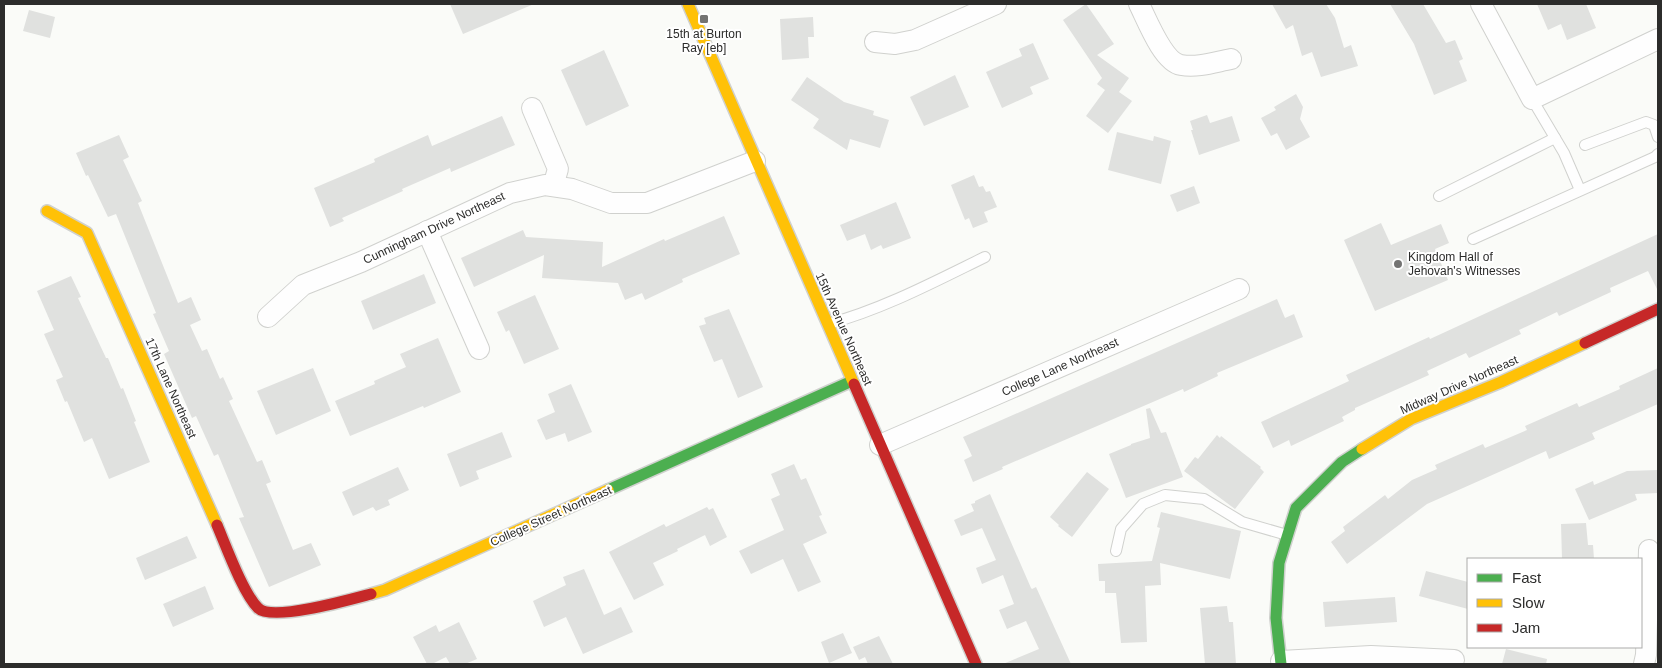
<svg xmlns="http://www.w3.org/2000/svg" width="1662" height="668" viewBox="0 0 1662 668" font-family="Arial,sans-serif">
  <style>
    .building { fill: #e0e1df }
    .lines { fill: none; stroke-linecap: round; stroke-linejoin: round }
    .lane-casing { stroke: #d0d1ce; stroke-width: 12 }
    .street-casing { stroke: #d0d1ce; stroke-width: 22 }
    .fast-casing { stroke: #d0d1ce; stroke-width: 14 }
    .slow-casing { stroke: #d0d1ce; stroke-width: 14 }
    .jam-casing { stroke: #d0d1ce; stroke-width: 14 }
    .lane { stroke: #fefefe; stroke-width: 10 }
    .street { stroke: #fefefe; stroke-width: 20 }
    .fast { stroke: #4caf50; stroke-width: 11 }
    .slow { stroke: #ffc107; stroke-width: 11 }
    .jam { stroke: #c62828; stroke-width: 11 }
    .poi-dot { fill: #747473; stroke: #fff; stroke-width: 2 }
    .labels { text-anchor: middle; stroke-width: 4; stroke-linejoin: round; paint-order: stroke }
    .poi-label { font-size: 12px; fill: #2c2c2b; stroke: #fff }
    .street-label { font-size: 12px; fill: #2c2c2b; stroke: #fff }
  </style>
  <rect width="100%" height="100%" fill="#fafbf8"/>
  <g class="building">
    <path d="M450 4H534L463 34Z"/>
    <path d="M1086 4 1114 44 1097 55 1129 78 1119 92 1132 101 1108 133 1086 116 1105 90 1097 84 1102 78 1063 20Z"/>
    <path d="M1272 4H1326L1335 18 1344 48 1351 45 1358 66 1321 77 1312 52 1302 56 1293 25 1286 29Z"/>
    <path d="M1390 4H1423L1446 43 1455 40 1463 59 1459 61 1467 81 1434 95 1414 44Z"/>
    <path d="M1537 4H1586L1596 28 1567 40 1561 24 1548 30Z"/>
    <path d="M29 10 55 17 50 38 23 31Z"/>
    <path d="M813 17 814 37H808L809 58 782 60 780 19Z"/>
    <path d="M1033 43 1049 79 1030 87 1033 94 1002 108 986 72 1022 56 1019 49Z"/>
    <path d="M604 50 629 106 586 126 561 70Z"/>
    <path d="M955 75 969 107 924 126 910 97Z"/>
    <path d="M807 77 844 102 874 111 873 115 889 120 880 148 850 139 847 150 813 128 819 119 791 100Z"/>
    <path d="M1296 94 1303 107 1300 119 1310 137 1286 150 1277 133 1271 136 1261 118 1276 110 1274 107Z"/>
    <path d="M1207 115 1210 123 1232 116 1240 141 1199 155 1191 130H1193L1190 121Z"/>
    <path d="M502 116 515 145 451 172 450 168 402 189 403 191 342 218 344 221 330 227 314 188 375 162 374 159 428 135 432 146Z"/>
    <path d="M1117 132 1153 141 1154 136 1171 141 1161 184 1108 170Z"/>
    <path d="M119 135 129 157 123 160 142 201 138 203 178 303 191 297 201 320 190 325 202 351 207 349 220 379 223 377 233 399 229 401 257 462 262 460 271 482 266 484 293 550 311 543 321 565 269 587 239 518 244 517 218 454 214 456 196 416 192 418 164 354 169 351 153 314 156 313 116 214 108 217 88 175 86 176 76 153Z"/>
    <path d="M974 175 979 187 983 186 986 192 990 191 997 207 984 212 988 222 973 228 969 218 965 220 951 185Z"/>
    <path d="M1194 186 1200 203 1177 212 1170 195Z"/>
    <path d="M896 202 911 238 883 249 881 245 871 250 865 234 847 241 840 225Z"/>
    <path d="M724 216 740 254 682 279 683 282 645 300 642 293 625 300 618 283 542 278 544 255 474 287 461 258 523 230 526 237 603 242 602 267 664 239 665 241Z"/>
    <path d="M1381 223 1391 245 1441 224 1449 243 1435 249 1448 280 1375 311 1344 240Z"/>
    <path d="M1658 234V291L1648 271 1610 288 1611 292 1559 316 1557 312 1519 330 1521 334 1469 358 1466 353 1427 371 1429 375 1355 408V410L1342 417 1344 421 1291 446 1289 440 1273 448 1261 422 1349 381 1346 375 1429 337 1430 339Z"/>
    <path d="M424 274 436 303 373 330 361 301Z"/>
    <path d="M71 276 81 297 78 298 106 358H108L121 389 123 388 136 421 134 422 150 462 109 479 92 438 84 442 67 401 65 402 56 380 63 377 44 334 54 330 37 291Z"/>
    <path d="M535 295 559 349 524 364 509 330 506 332 497 312Z"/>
    <path d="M1277 299 1285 318 1294 314 1303 337 1217 373 1218 376 1184 392 1183 389 1002 467 1003 469 973 482 964 460 972 456 963 437Z"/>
    <path d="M729 309 763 387 738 398 722 359 714 362 699 326 706 324 704 318Z"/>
    <path d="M438 338 461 392 424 408 423 406 350 436 335 401 375 384 374 381 406 367 400 354Z"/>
    <path d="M313 368 331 411 276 435 257 391Z"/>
    <path d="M1658 368V404L1592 433 1595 439 1549 459 1546 451 1427 504 1347 564 1331 542 1345 531 1343 527 1385 495 1388 499 1412 480 1437 469 1435 465 1483 444 1485 448 1527 430 1525 426 1577 403 1579 407 1620 389 1619 386Z"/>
    <path d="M571 384 592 432 568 442 565 433 546 440 537 420 555 412 548 394Z"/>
    <path d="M1150 408 1161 433 1166 432 1183 477 1126 498 1109 454 1131 445V444L1150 438 1146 409Z"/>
    <path d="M502 432 512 457 476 471 479 479 460 487 447 454Z"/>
    <path d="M1217 435 1220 438 1221 436 1261 467 1260 468 1264 472 1235 509 1184 471 1195 457 1198 459Z"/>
    <path d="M794 464 801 480 806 478 822 515 819 516 827 533 803 544 821 582 798 592 783 559 751 574 739 551 784 530 771 499 780 495 771 474Z"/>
    <path d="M398 467 409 490 388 500 390 505 376 511 373 507 353 516 342 492Z"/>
    <path d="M1658 470V493L1635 494 1637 500 1589 520 1575 489 1593 481 1594 485 1627 471Z"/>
    <path d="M1087 472 1109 489 1072 537 1058 526 1059 525 1050 517Z"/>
    <path d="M990 494 1031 588 1032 589 1036 587 1071 664H1003L1039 649 1026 621 1007 629 999 610 1014 604 1003 575 982 584 976 568 996 560 982 528 961 536 954 520 974 511 971 504 975 503V501Z"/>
    <path d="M707 507 709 510 713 508 727 537 710 546 705 535 677 549 678 551 653 563 664 585 634 600 609 552 664 524 666 527Z"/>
    <path d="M1161 512 1241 531 1230 579 1160 563 1161 585 1145 586 1147 642 1121 643 1116 593H1105V581H1099L1098 564 1152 561 1160 528 1157 527Z"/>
    <path d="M1586 523 1588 545H1593L1594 559H1562L1561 524Z"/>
    <path d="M187 536 197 558 145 580 136 558Z"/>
    <path d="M584 569 604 615 621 607 633 632 583 654 566 617 544 627 533 601 566 585 563 577Z"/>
    <path d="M1426 571 1468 582V609L1419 596Z"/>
    <path d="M205 586 214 609 173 627 163 604Z"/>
    <path d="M1395 597 1397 622 1325 627 1323 602Z"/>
    <path d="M1227 606 1229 622H1233L1236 664H1205L1200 608Z"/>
    <path d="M459 622 477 659 465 664H450L446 657 432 664H427L413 637 436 625 439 632Z"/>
    <path d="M843 633 852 653 829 663 821 642Z"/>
    <path d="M879 636 893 664H868L865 657 859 660 853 647Z"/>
    <path d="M1506 649 1547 659 1546 664H1502Z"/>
  </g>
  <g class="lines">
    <defs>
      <g id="lane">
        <path d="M1532 99 1564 153 1580 190"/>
        <path d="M1585 145 1646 122 1654 125 1658 137"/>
        <path d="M1439 196 1555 138"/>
        <path d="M1473 239 1655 157 1658 154"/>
        <path d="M828 324C883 309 934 282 985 257"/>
        <path d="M1116 551 1121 529 1143 504 1165 495 1204 499 1242 522 1287 535"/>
      </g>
      <g id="street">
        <path d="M1139 4C1147 20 1163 62 1181 65 1198 68 1215 62 1231 59"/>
        <path d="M1481 4 1532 99 1658 39"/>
        <path d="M875 42 895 44 915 40 996 4"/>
        <path d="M532 108 558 169 553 186"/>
        <path d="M427 231 479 349"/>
        <path d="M268 317 303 285 361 262 510 193 545 185 572 189 611 203H647L755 161"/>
        <path d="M880 445 1239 289"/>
        <path d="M1281 661 1371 656 1454 660"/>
        <path d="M1644 664 1646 655 1649 550"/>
      </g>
      <g id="fast">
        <path d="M608 490 852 381"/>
        <path d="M1281 664 1276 618 1279 563 1296 508 1342 462 1362 449"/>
      </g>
      <g id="slow">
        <path d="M688 4 854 384"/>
        <path d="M47 211 87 233 217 525"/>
        <path d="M1362 449 1411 419 1501 382 1585 343"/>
        <path d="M371 594 385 590 608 490"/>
      </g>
      <g id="jam">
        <path d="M1585 343 1658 309"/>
        <path d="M854 384 976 664"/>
        <path d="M217 525C226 546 243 593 258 608 272 622 352 599 371 594"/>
      </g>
    </defs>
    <use href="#lane" class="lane-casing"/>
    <use href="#street" class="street-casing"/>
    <use href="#fast" class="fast-casing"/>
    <use href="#slow" class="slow-casing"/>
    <use href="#jam" class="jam-casing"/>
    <use href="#lane" class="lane"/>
    <use href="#street" class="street"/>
    <use href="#fast" class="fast"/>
    <use href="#slow" class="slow"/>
    <use href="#jam" class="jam"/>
  </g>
  <g class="poi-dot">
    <rect x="699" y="14" width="10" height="10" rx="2.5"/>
    <circle cx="1398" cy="264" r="5"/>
  </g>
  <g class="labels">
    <g class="poi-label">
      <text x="704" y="38">15th at Burton<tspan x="704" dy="14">Ray [eb]</tspan></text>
      <text x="1408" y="261" text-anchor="start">Kingdom Hall of<tspan x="1408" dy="14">Jehovah's Witnesses</tspan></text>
    </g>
    <g class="street-label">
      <text transform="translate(434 228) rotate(-25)" y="4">Cunningham Drive Northeast</text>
      <text transform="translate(844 329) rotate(66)" y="4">15th Avenue Northeast</text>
      <text transform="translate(1060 367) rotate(-24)" y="4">College Lane Northeast</text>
      <text transform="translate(1459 385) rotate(-24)" y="4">Midway Drive Northeast</text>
      <text transform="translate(171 388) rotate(66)" y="4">17th Lane Northeast</text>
      <text transform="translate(551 516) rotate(-24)" y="4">College Street Northeast</text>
    </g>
  </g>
  <rect width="1662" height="668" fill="none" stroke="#2c2c2b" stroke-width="10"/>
  <rect x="1467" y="558" width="175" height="90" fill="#ffffff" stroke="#ababaa"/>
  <rect x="1477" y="574" width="25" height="8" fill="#4caf50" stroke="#ababaa"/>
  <text x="1512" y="583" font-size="15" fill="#2c2c2b">Fast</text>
  <rect x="1477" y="599" width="25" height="8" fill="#ffc107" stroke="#ababaa"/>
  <text x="1512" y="608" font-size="15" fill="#2c2c2b">Slow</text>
  <rect x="1477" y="624" width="25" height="8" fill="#c62828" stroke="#ababaa"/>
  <text x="1512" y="633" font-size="15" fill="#2c2c2b">Jam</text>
</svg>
